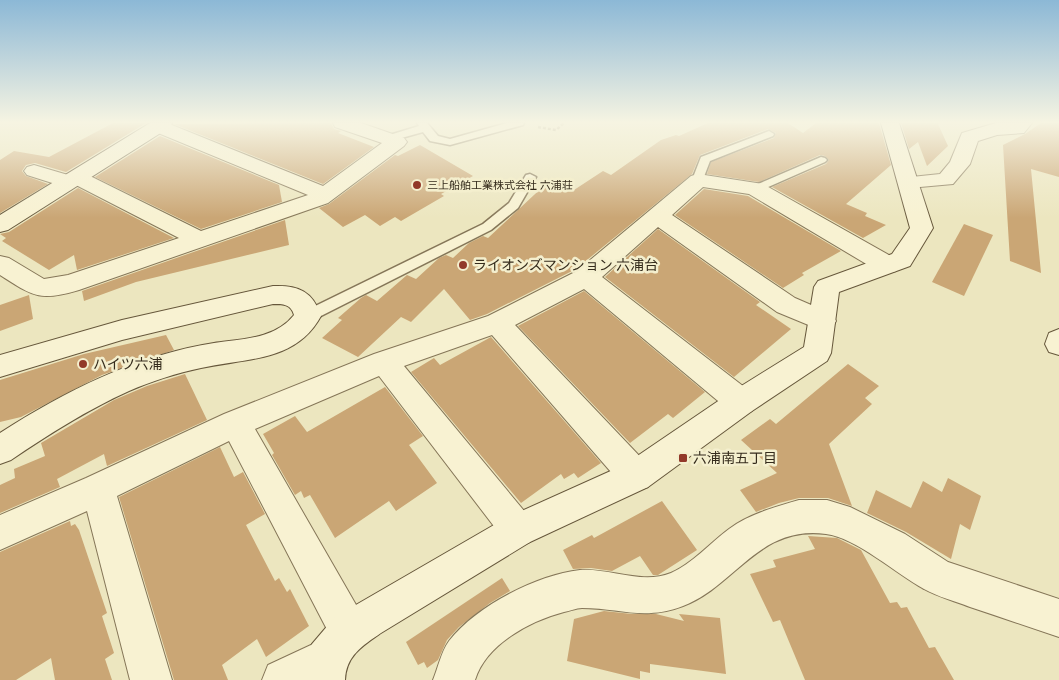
<svg xmlns="http://www.w3.org/2000/svg" width="1059" height="680" viewBox="0 0 1059 680" font-family="'Noto Serif','Noto Sans JP',serif">
  <style>
    .building { fill: #caa675 }
    .lines { fill: none; stroke-linecap: round; stroke-linejoin: round }
    .lane-casing { stroke: #857658; stroke-width: 3 }
    .street-casing { stroke: #857658; stroke-width: 2 }
    .secondary-casing { stroke: #66573b; stroke-width: 2 }
    .path { stroke: #857658; stroke-width: 2.5; stroke-dasharray: 3 2; stroke-linecap: butt }
    .lane { fill: #f8f2d2; fill-rule: evenodd }
    .street { fill: #f8f2d2; fill-rule: evenodd }
    .secondary { fill: #f8f2d2; fill-rule: evenodd }
    .poi-dot { fill: #923929; stroke: #f4efce; stroke-width: 2 }
    .labels { text-anchor: middle; stroke-width: 5; stroke-linejoin: round; paint-order: stroke }
    .far-poi-label { font-size: 11px; fill: #342b1c; stroke: #f4efce; text-anchor: start }
    .poi-label { font-size: 14px; fill: #342b1c; stroke: #f4efce; text-anchor: start }
  </style>
  <rect width="100%" height="100%" fill="#ece6bf"/>
  <g class="building">
    <path d="M113 123H146L66 172 35 163 26 165 22 171 26 176 48 184 0 213V160L14 151 49 157Z"/>
    <path d="M331 123 334 129 341 131 338 133 374 147 323 184 174 124Z"/>
    <path d="M708 123H788L803 133 816 123H879L891 165 846 204 867 213 865 216 886 225 863 238 772 187 826 164 829 160 825 156 820 155 759 182 707 174 711 162 774 138 776 133 768 129 700 155 692 174 576 269 487 314 470 320 444 289 411 322 401 317 358 357 322 338 342 320 338 318 361 298 366 295 377 301 407 275 416 279 439 258 446 255 453 258 469 243 483 236 488 238 549 181 574 190 603 171 611 175 661 140 676 135 679 136Z"/>
    <path d="M901 123H940L938 124 948 146 927 166 918 142 909 149Z"/>
    <path d="M1041 123H1059V177L1031 169 1041 273 1010 261 1003 145 1025 134Z"/>
    <path d="M160 136 279 185 282 202 201 229 95 177Z"/>
    <path d="M420 145 473 176 441 194 444 196 401 221 395 217 380 226 365 215 343 227 319 208 329 204 395 155 398 156Z"/>
    <path d="M78 188 174 238 77 270 74 255 49 270 2 241 6 238 0 234 9 232Z"/>
    <path d="M704 189 748 196 841 251 802 273 804 275 783 288 675 215Z"/>
    <path d="M285 220 289 245 136 282 84 301 82 291Z"/>
    <path d="M964 224 993 235 964 296 932 282Z"/>
    <path d="M658 229 760 302 756 305 791 329 734 377 605 277Z"/>
    <path d="M584 291 705 392 673 418 668 414 630 443 518 326Z"/>
    <path d="M29 295 33 319 0 331V305Z"/>
    <path d="M166 335 174 350 102 375 21 417 0 422V380L84 354Z"/>
    <path d="M491 337 601 463 578 478 574 473 564 479 561 474 521 503 411 372 434 358 440 365Z"/>
    <path d="M848 364 879 386 865 398 872 404 829 444 852 506 828 498H799L779 503 756 512 740 490 777 473 741 440 770 419 776 424Z"/>
    <path d="M185 374 207 420 107 466 104 454 57 479 60 487 0 513V485L15 478 14 469 45 456 41 443 114 400 147 386Z"/>
    <path d="M385 387 423 436 409 445 437 483 396 511 389 501 335 538 310 495 304 498 301 491 295 495 272 455 274 453 263 434 295 416 307 432Z"/>
    <path d="M220 447 234 477 243 472 265 514 246 525 275 581 279 578 287 592 290 589 309 626 266 657 257 639 222 665 228 680H174L119 497Z"/>
    <path d="M948 478 981 496 970 530 960 524 951 559 906 532 867 513 876 490 911 508 923 481 942 492Z"/>
    <path d="M662 501 697 550 658 575H653L640 556 612 571 591 568 573 569 563 550 592 535 594 538Z"/>
    <path d="M70 521 71 526 75 524 79 530 107 613 102 616 114 653 105 659 112 680H55L51 658 16 680H0V552Z"/>
    <path d="M808 536 837 538 861 550 890 603 897 602 901 608 907 607 929 648 935 647 954 680H805L780 620 773 622 750 574 776 567 773 560 815 549Z"/>
    <path d="M502 578 510 591 490 603 459 627 447 640 438 660 427 668 424 662 418 665 406 642Z"/>
    <path d="M604 611 632 614H656L684 621 679 614 720 618 726 674 650 664V673L640 671V679L567 661 574 619Z"/>
  </g>
  <g class="lines">
    <defs>
      <g id="lane">
        <path d="M417 123H427L438 136 450 139 507 123H524L523 125 450 145 430 141 423 132 387 142 382 139 383 137 419 126Z"/>
        <path d="M769 131 774 134 773 136 710 161 702 182 698 183 692 180 701 157Z"/>
        <path d="M821 157 825 158 827 160 825 162 759 191 755 193 749 189 751 187Z"/>
        <path d="M530 174 536 177 518 208 491 230 313 320 308 321 303 320 301 316 303 312 483 224 509 203 526 175Z"/>
      </g>
      <g id="street">
        <path d="M151 123H167L323 186 382 143 335 127 333 123H361L404 138 407 142 404 146 328 203 79 290C39 302 33 296 0 275V256L9 258 44 279 68 275 179 238 76 185 68 188 27 175 24 171 27 167 34 165 68 175 70 173 77 171 84 173 201 231 308 195 151 130 149 126Z"/>
        <path d="M996 123H1032L1024 133 997 135 978 141 970 164 953 184 909 188 902 186 898 182 902 178 940 174 950 162 962 133Z"/>
        <path d="M698 174 763 184 896 259 899 265 896 271 887 273 878 271 749 194 703 187 672 215 795 298 832 314 836 321 832 328 823 331 777 312 658 227 602 277 752 393 756 402 752 411 741 415 730 411 584 289 515 325 648 465 652 476 648 487 636 491 624 487 492 335 404 366 530 518 536 530 530 542 518 547 506 542 379 376 255 429 363 617 369 631 363 645 349 651 342 648 346 658 340 672 325 680H262L268 665 326 638 333 641 229 441 117 496 172 680H130L87 511 0 550V515L86 478 224 414 374 354 488 316 577 271 691 176Z"/>
        <path d="M799 500H827L850 507 905 534 948 562 1059 599V637C1029 627 1000 617 970 607 955 601 938 597 924 589 898 575 855 537 826 534 758 525 736 586 683 606 644 621 620 608 582 608 576 608 570 611 564 612 530 621 486 644 475 680H433C438 668 441 652 449 641 476 606 537 575 580 570 610 568 642 585 671 573 692 564 710 543 729 529 749 514 775 507 799 500Z"/>
      </g>
      <g id="secondary">
        <path d="M150 123H172L170 127 8 230 0 232V215Z"/>
        <path d="M881 123H899L933 228 910 266 839 292 831 353 827 361 752 411 648 487 530 542 381 633C362 646 346 656 345 680H303L306 658 312 644 335 617 506 518 624 465 730 393 804 347 814 287 818 281 892 254 910 228Z"/>
        <path d="M273 286C298 285 313 291 321 316 296 362 247 358 201 368 177 373 152 381 129 391 87 410 49 434 11 460L0 464V433C65 391 137 355 214 343 242 339 275 339 294 315 291 304 283 304 273 304L122 340 0 377V355L122 320Z"/>
        <path d="M1059 329V355L1049 352 1045 344 1049 333Z"/>
      </g>
    </defs>
    <use href="#lane" class="lane-casing"/>
    <use href="#street" class="street-casing"/>
    <use href="#secondary" class="secondary-casing"/>
    <path class="path" d="M538 127 556 130 564 123"/>
    <use href="#lane" class="lane"/>
    <use href="#street" class="street"/>
    <use href="#secondary" class="secondary"/>
  </g>
  <linearGradient id="sky" x2="0" y2="1"><stop stop-color="#8cb8d6"/><stop offset="0.56" stop-color="#f6f4e2"/><stop offset="1" stop-color="#f6f4e2" stop-opacity="0"/></linearGradient>
  <rect width="1059" height="218" fill="url(#sky)"/>
  <g class="poi-dot">
    <circle cx="417" cy="185" r="5"/>
    <circle cx="463" cy="265" r="5"/>
    <circle cx="83" cy="364" r="5"/>
    <rect x="678" y="453" width="10" height="10" rx="2.5"/>
  </g>
  <g class="labels">
    <g class="far-poi-label">
      <text x="427" y="189">三上船舶工業株式会社 六浦荘</text>
    </g>
    <g class="poi-label">
      <text x="473" y="270">ライオンズマンション 六浦台</text>
      <text x="93" y="369">ハイツ六浦</text>
      <text x="693" y="463">六浦南五丁目</text>
    </g>
  </g>
</svg>
